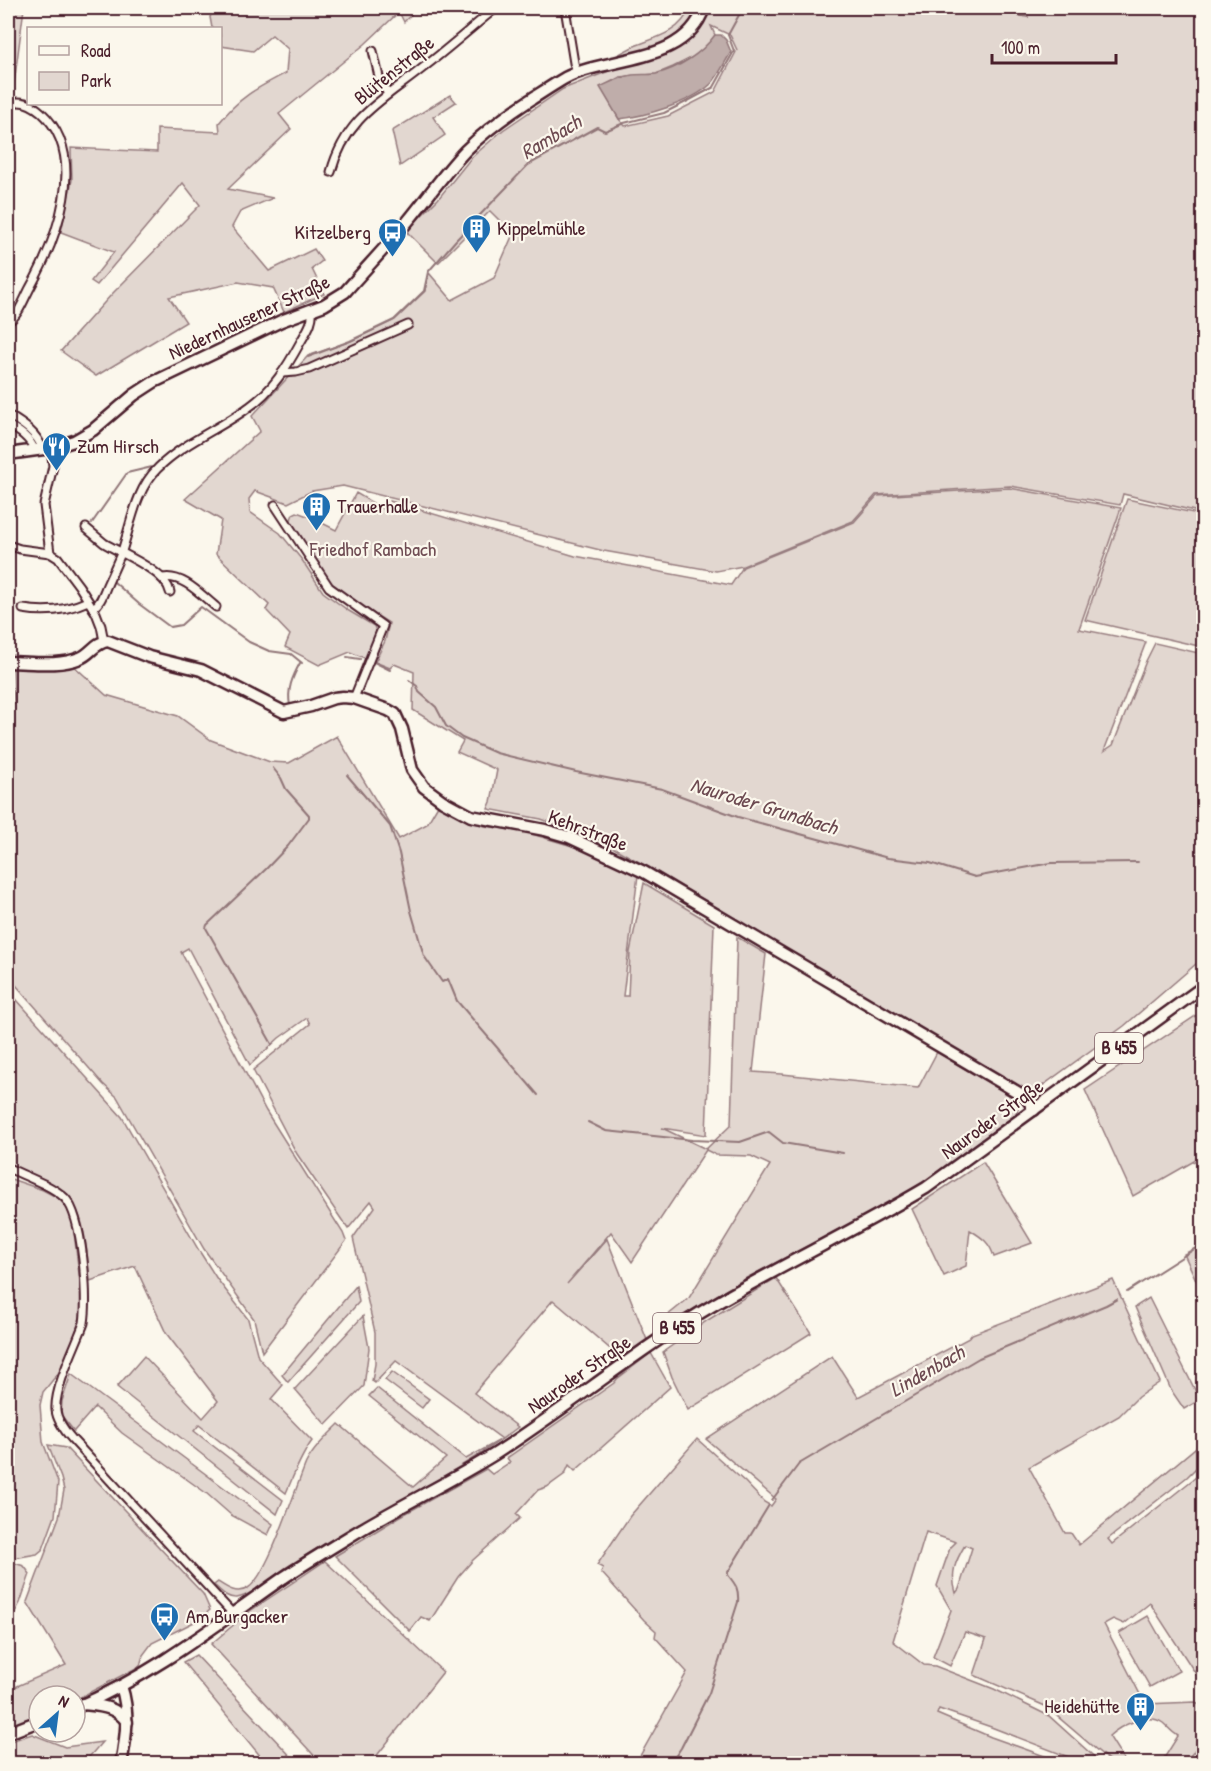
<svg xmlns="http://www.w3.org/2000/svg" width="1211" height="1771" viewBox="0 0 1211 1771" font-family="'Patrick Hand',sans-serif">
  <style>
    .green { fill: #e2d7d0; stroke: #967b7e; stroke-width: 1.5; fill-rule: evenodd }
    .water { fill: #bfadaa; stroke: #907477; stroke-width: 1.5 }
    .lines { fill: none; stroke-linecap: round; stroke-linejoin: round }
    .stream { stroke: #907477; stroke-width: 2 }
    .street-casing { stroke: #4a1f2b; stroke-width: 11 }
    .secondary-casing { stroke: #4a1f2b; stroke-width: 15 }
    .primary-casing { stroke: #4a1f2b; stroke-width: 15 }
    .street { stroke: #fbf7ec; stroke-width: 7 }
    .secondary { stroke: #fbf7ec; stroke-width: 10 }
    .primary { stroke: #fbf7ec; stroke-width: 10 }
    .labels { text-anchor: middle; stroke-width: 4.5; stroke-linejoin: round; paint-order: stroke }
    .shield { fill: #fbf7ec; stroke: #7f6065; stroke-width: 1.5 }
    .shield-label { font-size: 18px; font-weight: bold; fill: #4a1f2b }
    .street-label { font-size: 20px; fill: #4a1f2b; stroke: #fbf7ec }
    .poi-label { font-size: 20px; fill: #4a1f2b; stroke: #fbf7ec; text-anchor: start }
    .park-label { font-size: 20px; fill: #704d54; stroke: #fbf7ec }
    .water-label { font-size: 21px; font-style: italic; fill: #6d4a51; stroke: #fbf7ec }
  </style>
  <rect width="100%" height="100%" fill="#fbf7ec"/>
  <filter id="ink" filterUnits="userSpaceOnUse"><feTurbulence type="fractalNoise" baseFrequency=".0167" numOctaves="2"/><feDisplacementMap in="SourceGraphic" scale="12" xChannelSelector="R" yChannelSelector="G"/><feConvolveMatrix kernelMatrix="1 2 1 2 8 2 1 2 1" color-interpolation-filters="sRGB"/></filter>
  <g filter="url(#ink)">
    <g class="green">
      <path d="M8 8H24L12 99 8 100Z"/>
      <path d="M214 8H417L404 22 399 12 365 44 279 114 291 129 228 189 273 198 240 212 232 227 269 271 314 249 322 261 312 269 324 294 284 312 273 288 238 282 169 297 186 322 96 376 61 351 112 294 200 205 183 183 97 285 91 281 114 252 61 232 72 180 71 148 157 152V129L220 132 219 123C239 97 257 88 286 73L288 49 272 35 253 51 221 46 220 28H212L210 17Z"/>
      <path d="M690 8H699C680 43 652 47 616 58V56C623 52 630 48 637 45 659 37 681 31 690 8Z"/>
      <path d="M708 8H1203V513L1123 494 1120 505 1010 486 876 495 853 521 743 566 716 571 604 551 343 486 312 491 288 503 255 491 249 499 250 512 280 533 302 560 323 592 349 611 374 626 377 634 367 659 350 652 319 665 285 647 290 635 266 610 269 605 216 554 221 520 185 499 260 431 252 416 308 356 351 341 395 320 425 291 429 273 452 300 494 278 513 234 490 211 438 263 406 231 438 199 471 158 503 130 563 89 614 69 662 55 682 44ZM711 26 730 35 737 50 715 92 668 116 625 126 619 119 601 87 620 77 656 74 673 67 695 56 706 48 715 35Z"/>
      <path d="M450 95 456 102 433 117 445 135 400 166 392 131Z"/>
      <path d="M1009 488 1121 508 1079 629 1146 642 1104 751 1113 745 1146 661 1155 643 1203 654V958L1124 1026 1031 1094 973 1061 664 876 600 840 541 819 488 809 491 802 497 770 457 752 463 741 413 710 414 672 394 664 390 668 375 662 385 641 389 623 331 587 290 522 293 514 297 512 310 517 336 530 356 493 386 511 390 501 575 556 731 585 743 567 854 522 877 496Z"/>
      <path d="M1127 499 1203 515V647L1085 620Z"/>
      <path d="M13 665 74 666 106 695 178 716 211 740 270 762 289 763 337 736 399 839 427 824 438 805 469 821 485 826 525 832 579 848 638 875 623 996H628L630 952 644 883 714 925 706 1135 662 1128 706 1149 731 1125 737 937 766 954 753 1072 782 1074 918 1088 937 1052 1016 1099 1019 1107 1014 1116 922 1183 889 1203 741 1281 664 1327 662 1320 689 1298 770 1165 751 1156 716 1155 706 1150 632 1262 611 1232 567 1284 607 1239 647 1340 622 1359 553 1300 474 1393 518 1427C459 1473 390 1504 326 1543 312 1552 298 1560 284 1569 271 1578 251 1596 237 1598 227 1599 221 1591 214 1585L218 1582C227 1588 237 1595 248 1588 268 1576 295 1489 306 1463 314 1448 327 1436 339 1424L413 1487 446 1458 369 1396 377 1388 466 1459 502 1439 396 1361 375 1383 372 1381 375 1364V1332L353 1238 375 1207 371 1201 348 1229 297 1154 253 1070 310 1024 307 1018 279 1038 250 1065 188 948 181 952 266 1111 343 1233 346 1241 262 1352 254 1319 204 1249 117 1097 103 1084 8 976V704L14 703Z"/>
      <path d="M8 990 122 1117 198 1249 217 1279 248 1319 258 1357 283 1385 271 1399 312 1441C300 1457 294 1475 286 1493L199 1425 194 1431 283 1500 277 1514 117 1387 144 1356 203 1418 218 1401 166 1333 135 1266 90 1281C86 1250 87 1206 58 1188 43 1178 24 1171 8 1164Z"/>
      <path d="M1203 1011V1156L1133 1196 1085 1090Z"/>
      <path d="M983 1162 1032 1243 994 1257C990 1243 983 1238 970 1230L966 1266 944 1276 912 1209Z"/>
      <path d="M8 1178 43 1190 58 1198 67 1208 73 1224 82 1299 81 1314 74 1338 60 1371 43 1392 40 1405 43 1442 58 1482 55 1516 43 1549 37 1554 8 1559Z"/>
      <path d="M1203 1244V1295L1184 1254Z"/>
      <path d="M776 1278 811 1333 688 1410 672 1377 663 1352 708 1320Z"/>
      <path d="M1113 1280 1160 1382 1138 1397 1119 1416 1029 1467 1065 1533H1071L1079 1545 1200 1444 1202 1454 1199 1465 1187 1477 1108 1539 1112 1544 1196 1477 1204 1490 1203 1685 1150 1603 1124 1624 1113 1619 1104 1624 1145 1704 1195 1702 1203 1708V1741L1184 1763H1161L1178 1736C1171 1732 1168 1727 1163 1723 1148 1712 1121 1725 1109 1736L1126 1763H1112L1045 1706 974 1675 986 1639 965 1632 950 1666 933 1657 951 1610 937 1586 950 1548 956 1542 926 1532 893 1641 924 1665 935 1666 994 1689 1049 1716 1101 1763H1084L991 1727 939 1709 937 1714 991 1737 1064 1763H636L687 1672 655 1637 656 1631 644 1620 601 1572 603 1568 597 1565 630 1516 697 1439 745 1482 764 1502 771 1506 776 1499 706 1439 832 1356 858 1397 969 1338 972 1334ZM965 1545 972 1548 959 1589 956 1593C950 1573 955 1562 965 1545Z"/>
      <path d="M356 1286 359 1302 288 1382 282 1375Z"/>
      <path d="M1149 1298 1200 1400 1184 1409 1171 1390 1135 1307Z"/>
      <path d="M363 1316 369 1348 364 1386 326 1425 295 1389Z"/>
      <path d="M651 1353 670 1387 575 1471 569 1465 565 1474 547 1487 538 1490 516 1514 520 1518 473 1560 458 1577 430 1621 421 1617 410 1631 335 1556 399 1517 486 1469 492 1474 510 1462 507 1458 614 1383 617 1379Z"/>
      <path d="M392 1372 429 1399 422 1408 385 1380Z"/>
      <path d="M71 1374 273 1524 268 1535 231 1515 206 1493 122 1433 95 1407 74 1431 61 1415 62 1401Z"/>
      <path d="M48 1445 66 1448 203 1594 210 1610 196 1621 152 1643 143 1655 140 1666 75 1700V1696H39V1714L8 1727V1690L66 1665 27 1602 59 1517 64 1490 61 1478Z"/>
      <path d="M325 1561 443 1672 371 1763H321L211 1644 250 1611Z"/>
      <path d="M14 1563 24 1566 30 1574 20 1603 8 1625V1565Z"/>
      <path d="M1148 1616 1179 1671 1150 1687 1119 1633Z"/>
      <path d="M196 1655 297 1763H266L183 1662Z"/>
      <path d="M32 1734 65 1747 102 1742 84 1763H8V1742Z"/>
    </g>
    <path class="water" d="M715 35H721L726 40 731 52C726 60 718 77 711 84 690 103 646 116 619 119L600 87C611 82 620 77 632 75 639 74 648 75 656 74 679 68 701 54 715 35Z"/>
    <g class="lines">
      <g class="stream">
        <path d="M977 8 1028 17"/>
        <path d="M308 357 350 341 394 320 424 291 428 272 456 240 528 165 597 127 605 131 624 123 664 113 688 101 714 87 734 51 728 35 739 15 745 8"/>
        <path d="M92 523 127 473 152 467"/>
        <path d="M114 582 139 604 170 627 181 625 201 607 249 642 269 651 291 654 302 663"/>
        <path d="M347 657 360 659"/>
        <path d="M374 662 390 670"/>
        <path d="M409 680 417 686 419 692 436 707 446 726 462 738 496 753 576 772 662 789 738 817 888 858 930 863 975 877 1051 863 1138 862"/>
        <path d="M290 706C287 689 292 678 300 663"/>
        <path d="M347 775 390 826 399 853 411 911 424 956 442 982 448 979 457 1001 538 1095"/>
        <path d="M272 1044 206 928 207 925 266 869 288 846 309 818V815L286 789 281 778 273 768"/>
        <path d="M588 1122 606 1131 692 1140 740 1142 769 1132 783 1143 843 1153"/>
        <path d="M1127 1292 1204 1243"/>
        <path d="M772 1500 799 1464 979 1358 1106 1305 1117 1299"/>
        <path d="M670 1764 681 1748 709 1693 738 1602C739 1589 736 1585 728 1575V1572L769 1505"/>
      </g>
      <defs>
        <g id="street">
          <path d="M565 8 574 63 577 73"/>
          <path d="M373 51 380 81 388 94"/>
          <path d="M8 104C20 99 32 104 41 112 90 156 56 241 30 288 24 299 19 315 8 322"/>
          <path d="M331 172C346 117 383 100 424 67 449 48 472 27 496 8"/>
          <path d="M282 373 296 372 309 369 408 325"/>
          <path d="M8 415C23 424 37 433 43 450"/>
          <path d="M8 425C19 431 30 438 35 451"/>
          <path d="M275 505 329 587 383 626 354 698"/>
          <path d="M86 528C92 533 98 538 104 543 122 554 166 571 170 592"/>
          <path d="M8 545 20 549 50 553 58 558 79 586 96 613 101 626 104 641"/>
          <path d="M50 553 44 505 53 466 51 448"/>
          <path d="M163 578C183 574 202 596 216 607"/>
          <path d="M93 608C101 603 103 594 107 585 112 574 117 563 122 551 131 524 136 489 158 468 184 442 220 429 249 407 272 391 287 367 300 343 306 332 314 322 312 309"/>
          <path d="M23 609C46 613 66 611 88 601"/>
          <path d="M8 1168C25 1176 51 1185 65 1198 83 1217 88 1297 84 1323 76 1345 54 1388 56 1410 57 1421 65 1431 72 1439L233 1614"/>
        </g>
        <g id="secondary">
          <path d="M8 454 51 448 74 441 93 430 134 395 154 382 281 321 324 305 345 292C366 268 388 245 408 221 427 198 445 172 466 150 485 131 507 115 530 100 541 93 553 85 565 78 610 55 684 65 704 8"/>
          <path d="M8 662C30 662 58 667 80 658 91 654 95 642 108 641L149 657 201 670 284 712 311 706 334 698 343 697 354 698 388 710 395 714 402 729 412 770 424 787 443 801 471 816 545 830 569 837 644 872 1019 1093 1029 1101 1034 1110"/>
          <path d="M83 1704C100 1706 116 1706 127 1722"/>
          <path d="M121 1764C126 1738 130 1712 121 1686"/>
        </g>
        <g id="primary">
          <path d="M75 1708C151 1676 216 1625 283 1578 304 1564 326 1551 347 1538 395 1508 447 1484 495 1454 570 1406 638 1349 715 1304 784 1264 857 1229 926 1188L1204 986"/>
          <path d="M8 1733 39 1721"/>
        </g>
      </defs>
      <use href="#street" class="street-casing"/>
      <use href="#secondary" class="secondary-casing"/>
      <use href="#primary" class="primary-casing"/>
      <use href="#street" class="street"/>
      <use href="#secondary" class="secondary"/>
      <use href="#primary" class="primary"/>
    </g>
  </g>
  <defs>
    <symbol id="building-pin" viewBox="-11 -11 22 30"><path d="M0 17L-7.5 6A9.5 9.5 0 1 1 7.5 6Z" fill="#1f6fb2" stroke="#fbf7ec"/><path d="M-4-6H4V6H1V3H-1V6H-4ZM-2.5-4.3h1.7v1.8h-1.7ZM.8-4.3h1.7v1.8H.8ZM-2.5-1h1.7V.8h-1.7ZM.8-1h1.7V.8H.8Z" fill="#fff"/></symbol>
    <symbol id="bus-pin" viewBox="-11 -11 22 30"><path d="M0 17L-7.5 6A9.5 9.5 0 1 1 7.5 6Z" fill="#1f6fb2" stroke="#fbf7ec"/><path d="M-5-6H5V4H4V6H2V4H-2V6H-4V4H-5ZM-3.5-4V0h7V-4ZM-3.5 1.2v1.5H-2V1.2ZM2 1.2v1.5H3.5V1.2Z" fill="#fff"/></symbol>
    <symbol id="restaurant-pin" viewBox="-11 -11 22 30"><path d="M0 17L-7.5 6A9.5 9.5 0 1 1 7.5 6Z" fill="#1f6fb2" stroke="#fbf7ec"/><path d="M-5-6h1v4h1v-4h1v4h1v-4h1v5L-1.5 .5V6h-2V.5L-5-1ZM5-6V6H3V1.5H1.5Q1.5-4 5-6Z" fill="#fff"/></symbol>
  </defs>
  <g fill-rule="evenodd">
    <use href="#building-pin" x="460" y="212" width="33" height="45"/>
    <use href="#bus-pin" x="376" y="216" width="33" height="45"/>
    <use href="#restaurant-pin" x="40" y="430" width="33" height="45"/>
    <use href="#building-pin" x="300" y="490" width="33" height="45"/>
    <use href="#bus-pin" x="148" y="1600" width="33" height="45"/>
    <use href="#building-pin" x="1124" y="1690" width="33" height="45"/>
  </g>
  <g class="labels">
    <g class="shield">
      <rect x="1095" y="1033" width="48" height="30" rx="4.5"/>
      <rect x="653" y="1313" width="48" height="30" rx="4.5"/>
    </g>
    <g class="shield-label">
      <text x="1119" y="1054">B 455</text>
      <text x="677" y="1334">B 455</text>
    </g>
    <g class="street-label">
      <text transform="translate(394 70) rotate(-39)" y="7">Blütenstraße</text>
      <text transform="translate(249 317) rotate(-25)" y="7">Niedernhausener Straße</text>
      <text transform="translate(588 830) rotate(21)" y="7">Kehrstraße</text>
      <text transform="translate(992 1119) rotate(-36)" y="7">Nauroder Straße</text>
      <text transform="translate(579 1374) rotate(-35)" y="7">Nauroder Straße</text>
    </g>
    <g class="poi-label">
      <text x="497" y="235">Kippelmühle</text>
      <text x="371" y="239" text-anchor="end">Kitzelberg</text>
      <text x="77" y="453">Zum Hirsch</text>
      <text x="337" y="513">Trauerhalle</text>
      <text x="186" y="1623">Am Burgacker</text>
      <text x="1120" y="1713" text-anchor="end">Heidehütte</text>
    </g>
    <g class="park-label">
      <text x="373" y="556">Friedhof Rambach</text>
    </g>
    <g class="water-label">
      <text transform="translate(551 137) rotate(-31)" y="7">Rambach</text>
      <text transform="translate(764 806) rotate(17)" y="7">Nauroder Grundbach</text>
      <text transform="translate(927 1371) rotate(-30)" y="7">Lindenbach</text>
    </g>
  </g>
  <rect width="1211" height="1771" fill="none" stroke="#fbf7ec" stroke-width="30"/>
  <rect x="15" y="15" width="1181" height="1741" fill="none" stroke="#4a1f2b" stroke-width="2" filter="url(#ink)"/>
  <rect x="27" y="27" width="195" height="78" fill="#fbf7ec" stroke="#b4a19f" stroke-width="1.5"/>
  <rect x="39" y="46" width="30" height="9" fill="#fbf7ec" stroke="#b4a19f" stroke-width="1.5"/>
  <text x="81" y="57" font-size="18" fill="#4a1f2b">Road</text>
  <rect x="39" y="72" width="30" height="18" fill="#e2d7d0" stroke="#b4a19f" stroke-width="1.5"/>
  <text x="81" y="87" font-size="18" fill="#4a1f2b">Park</text>
  <g transform="translate(57 1714) rotate(28)"><circle r="28" fill="#fbf7ec" stroke="#b4a19f" stroke-width="1.5"/>
  <path d="M0-4.5L10 22L0 15L-10 22Z" fill="#1f6fb2"/>
  <text y="-9" font-size="16" font-weight="bold" text-anchor="middle" fill="#4a1f2b">N</text>
  </g>
  <path d="M992 54v9h124v-9" fill="none" stroke="#4a1f2b" stroke-width="3"/>
  <text x="1001" y="54" font-size="18" fill="#4a1f2b" stroke="#fbf7ec" stroke-width="4.5" paint-order="stroke">100 m</text>
</svg>
